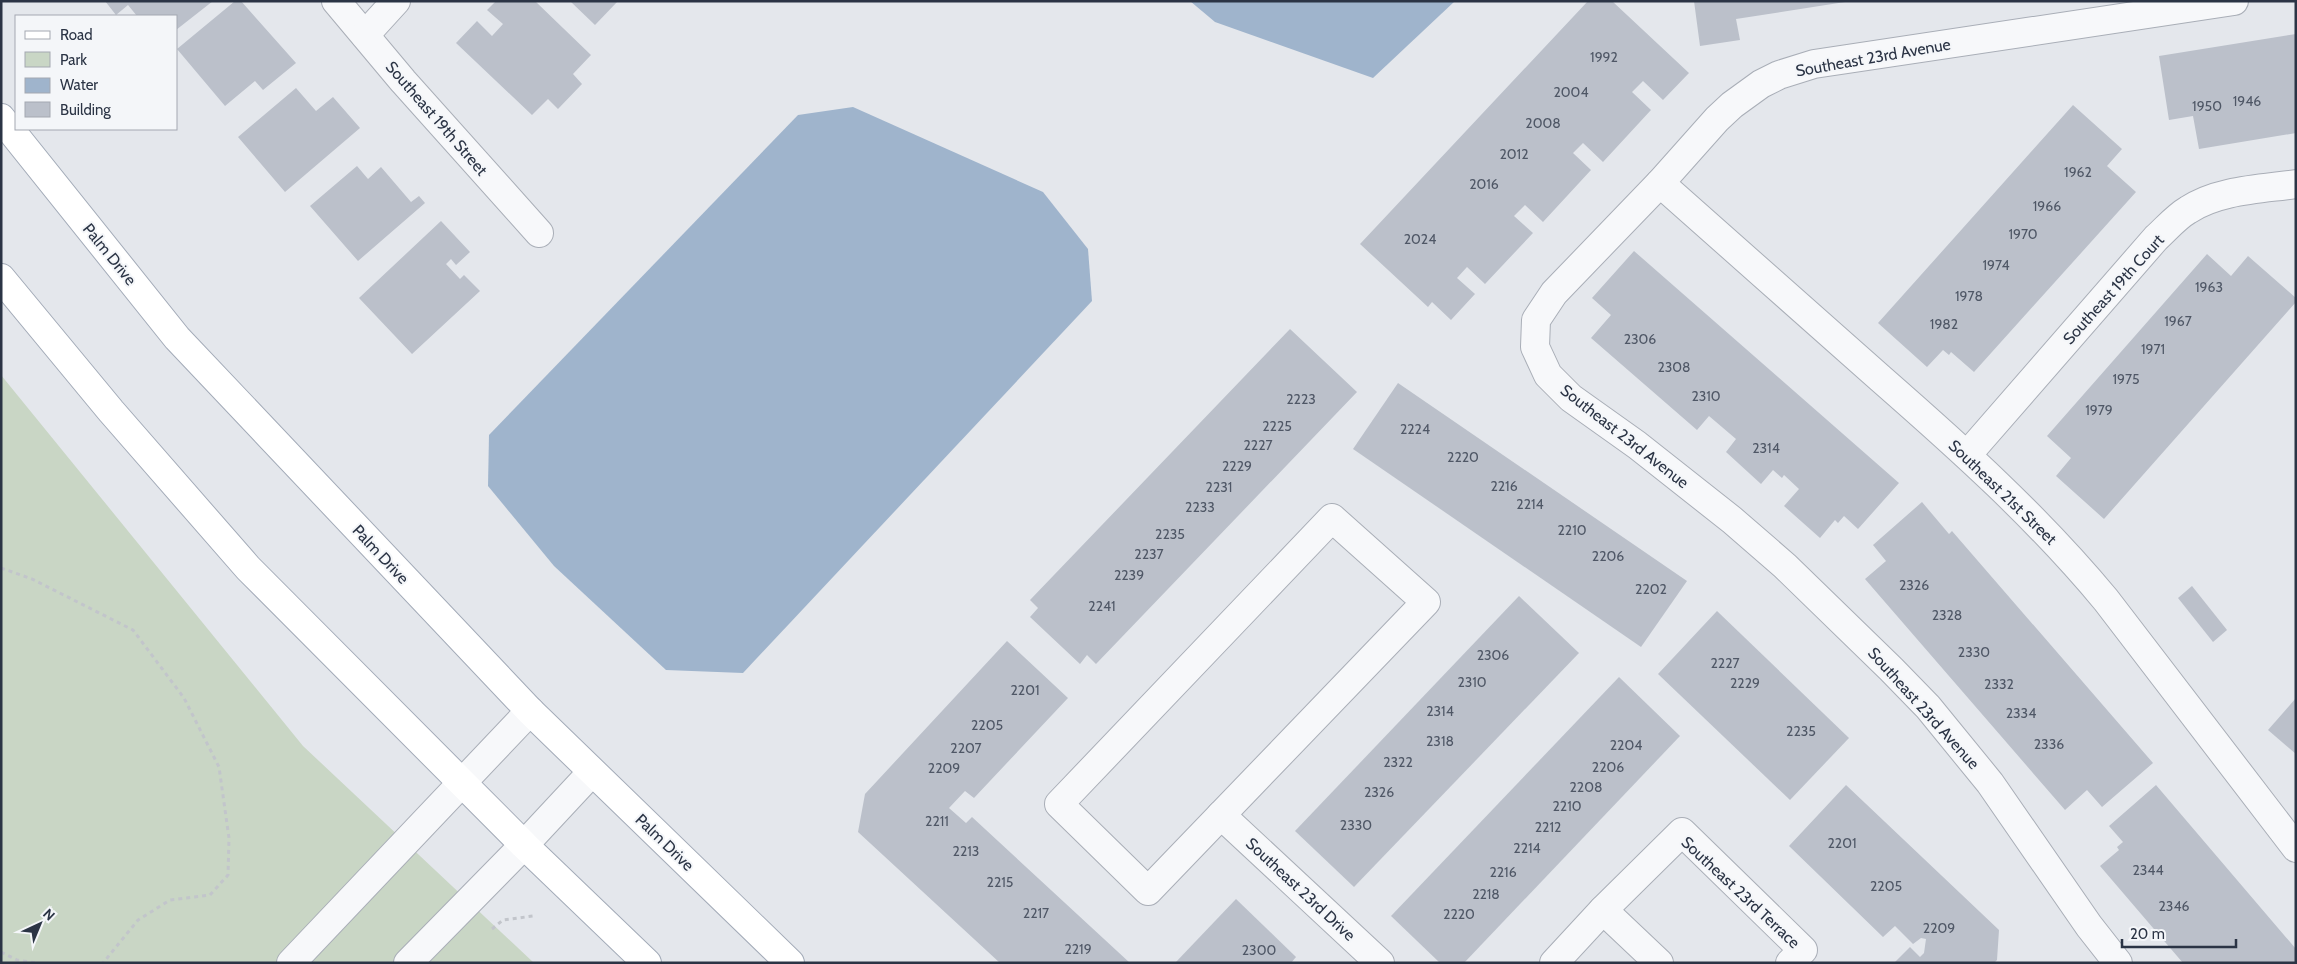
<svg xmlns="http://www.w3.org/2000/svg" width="2297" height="964" viewBox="0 0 2297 964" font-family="Cabin,sans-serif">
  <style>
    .green { fill: #c9d6c5 }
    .water { fill: #9fb4cc }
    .building { fill: #bbc0ca }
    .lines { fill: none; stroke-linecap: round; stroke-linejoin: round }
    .minor-casing { stroke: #a9aeb7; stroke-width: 30 }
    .major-casing { stroke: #a3abb8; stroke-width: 30 }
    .path { stroke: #c2c5cb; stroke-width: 3; stroke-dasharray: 4 4; stroke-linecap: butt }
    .minor { stroke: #f7f8fa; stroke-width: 28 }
    .major { stroke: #fff; stroke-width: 28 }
    .labels { text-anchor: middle; stroke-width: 4; stroke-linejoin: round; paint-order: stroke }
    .number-label { font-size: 14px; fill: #4f5766 }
    .street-label { font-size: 16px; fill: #2b3445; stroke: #f4f6f9 }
  </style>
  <rect width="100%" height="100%" fill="#e4e7ec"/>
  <path class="green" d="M1 375 303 746 534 963H1Z"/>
  <g class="water">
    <path d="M1190 1H1455L1373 78 1215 22Z"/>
    <path d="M853 107 1043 192 1088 249 1092 301 743 673 666 670 554 566 488 486 489 435 798 115Z"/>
  </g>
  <g class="building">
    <path d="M105 1H213L176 30V16H137L128 5 116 15Z"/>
    <path d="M235 1H241L296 63 263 90 255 81 225 106 177 49Z"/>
    <path d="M496 1H535L591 55 573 74 582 84 558 109 548 99 532 115 456 43 477 21 492 36 503 24 487 10Z"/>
    <path d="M570 1H618L595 25Z"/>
    <path d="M1588 1H1612L1689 73 1663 100 1643 81 1632 92 1651 110 1603 162 1583 143 1573 153 1591 170 1543 222 1525 205 1514 216 1533 233 1485 284 1467 267 1457 278 1475 294 1451 320 1432 302 1428 307 1360 244Z"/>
    <path d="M1694 1H1845V2L1736 19 1740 40 1700 46Z"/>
    <path d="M2296 34V133L2199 149 2193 116 2169 120 2159 56Z"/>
    <path d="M296 88 316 111 333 97 360 128 285 192 238 137Z"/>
    <path d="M2073 105 2122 149 2107 166 2136 192 1974 372 1951 352 1949 355 1943 350 1927 367 1878 323Z"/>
    <path d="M357 166 368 179 381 167 411 202 419 196 425 203 358 261 310 206Z"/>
    <path d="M441 221 470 252 456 265 451 259 446 264 460 279 464 275 480 291 412 354 359 298Z"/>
    <path d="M1634 251 1899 483 1858 529 1844 516 1838 523 1835 520 1820 538 1784 506 1799 489 1784 475 1782 478 1773 470 1761 484 1726 452 1736 439 1709 416 1697 430 1591 338 1611 315 1592 298Z"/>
    <path d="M2207 254 2231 276 2248 256 2296 298V302L2104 519 2056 476 2071 458 2047 436Z"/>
    <path d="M1290 329 1357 392 1096 664 1087 655 1080 664 1030 617 1038 608 1030 600Z"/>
    <path d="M1398 383 1687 581 1641 647 1353 449Z"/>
    <path d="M1922 502 1949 534 1952 531 2153 763 2102 807 2087 790 2065 810 1865 579 1886 561 1873 545Z"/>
    <path d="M2192 586 2227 630 2213 642 2178 598Z"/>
    <path d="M1519 596 1579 653 1354 887 1295 831Z"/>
    <path d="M1717 611 1849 738 1790 800 1658 674Z"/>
    <path d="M1007 641 1068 698 974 798 965 791 949 808 966 823 972 817 1130 963H1000L858 832 865 794Z"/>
    <path d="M1619 677 1680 736 1464 963H1440L1391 916Z"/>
    <path d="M2296 698V754L2268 730Z"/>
    <path d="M1846 785 1999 930 1997 960 1994 963H1894L1910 947 1920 957 1924 953 1926 939 1921 938 1913 944 1895 926 1883 937 1789 846Z"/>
    <path d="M2156 785 2296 949V963H2183L2100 866 2119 850 2117 847 2123 842 2109 826Z"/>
    <path d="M1236 899 1296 957 1291 963H1175Z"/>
  </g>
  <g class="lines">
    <defs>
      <g id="minor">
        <path d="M336 1 403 81 539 233"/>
        <path d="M365 35 396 1"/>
        <path d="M1660 183C1733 248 1807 313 1880 378 1960 448 2038 518 2106 600L2296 848"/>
        <path d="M1967 455 2156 238C2166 229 2176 217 2188 210 2218 190 2261 189 2296 184"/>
        <path d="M1332 518 1426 602 1148 891 1059 804Z"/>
        <path d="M1221 815 1380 963"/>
        <path d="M1603 910 1659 963"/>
        <path d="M291 963 530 711"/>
        <path d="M408 963 524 845 592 772"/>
        <path d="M1554 963 1603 910 1682 832 1803 950 1790 963"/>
        <path d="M2118 963 2089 926 1990 783 1928 707 1891 669 1785 566 1732 520 1637 445 1571 398 1548 375 1535 347 1536 320 1554 293 1660 183 1717 119 1732 105 1761 84 1779 75 1814 64 2234 1"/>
      </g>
      <g id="major">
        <path d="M1 118 177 338 530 711 790 963"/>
        <path d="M1 278 111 411 248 568 524 845 647 963"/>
      </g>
    </defs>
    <use href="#minor" class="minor-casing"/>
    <use href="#major" class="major-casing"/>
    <g class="path">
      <path d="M1 568 32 579 133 630 184 698 219 767 229 838 228 875 210 895 170 900 138 920 103 963"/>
      <path d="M492 929 503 920 533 916"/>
      <path d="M1 952 17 960 36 963"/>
    </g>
    <use href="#minor" class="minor"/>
    <use href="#major" class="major"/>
  </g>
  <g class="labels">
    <g class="number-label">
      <text x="1604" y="62">1992</text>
      <text x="1571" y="97">2004</text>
      <text x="2247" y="106">1946</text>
      <text x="2207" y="111">1950</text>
      <text x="1543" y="128">2008</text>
      <text x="1514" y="159">2012</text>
      <text x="2078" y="177">1962</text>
      <text x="1484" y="189">2016</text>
      <text x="2047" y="211">1966</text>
      <text x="2023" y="239">1970</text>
      <text x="1420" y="244">2024</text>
      <text x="1996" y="270">1974</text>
      <text x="2209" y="292">1963</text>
      <text x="1969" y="301">1978</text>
      <text x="2178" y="326">1967</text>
      <text x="1944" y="329">1982</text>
      <text x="1640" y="344">2306</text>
      <text x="2153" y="354">1971</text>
      <text x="1674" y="372">2308</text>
      <text x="2126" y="384">1975</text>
      <text x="1706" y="401">2310</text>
      <text x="1301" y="404">2223</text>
      <text x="2099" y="415">1979</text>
      <text x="1277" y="431">2225</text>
      <text x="1415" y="434">2224</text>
      <text x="1258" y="450">2227</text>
      <text x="1766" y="453">2314</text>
      <text x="1463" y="462">2220</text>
      <text x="1237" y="471">2229</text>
      <text x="1504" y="491">2216</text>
      <text x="1219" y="492">2231</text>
      <text x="1530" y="509">2214</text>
      <text x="1200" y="512">2233</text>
      <text x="1572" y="535">2210</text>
      <text x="1170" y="539">2235</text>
      <text x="1149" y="559">2237</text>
      <text x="1608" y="561">2206</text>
      <text x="1129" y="580">2239</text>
      <text x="1914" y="590">2326</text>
      <text x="1651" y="594">2202</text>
      <text x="1102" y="611">2241</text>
      <text x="1947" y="620">2328</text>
      <text x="1974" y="657">2330</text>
      <text x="1493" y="660">2306</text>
      <text x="1725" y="668">2227</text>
      <text x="1472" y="687">2310</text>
      <text x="1745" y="688">2229</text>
      <text x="1999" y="689">2332</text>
      <text x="1025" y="695">2201</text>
      <text x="1440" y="716">2314</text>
      <text x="2021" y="718">2334</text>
      <text x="987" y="730">2205</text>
      <text x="1801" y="736">2235</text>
      <text x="1440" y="746">2318</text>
      <text x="2049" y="749">2336</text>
      <text x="1626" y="750">2204</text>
      <text x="966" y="753">2207</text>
      <text x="1398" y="767">2322</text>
      <text x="1608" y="772">2206</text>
      <text x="944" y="773">2209</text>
      <text x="1586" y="792">2208</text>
      <text x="1379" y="797">2326</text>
      <text x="1567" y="811">2210</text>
      <text x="937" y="826">2211</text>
      <text x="1356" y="830">2330</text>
      <text x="1548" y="832">2212</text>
      <text x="1842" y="848">2201</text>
      <text x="1527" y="853">2214</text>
      <text x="966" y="856">2213</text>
      <text x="2148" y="875">2344</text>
      <text x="1503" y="877">2216</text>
      <text x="1000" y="887">2215</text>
      <text x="1886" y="891">2205</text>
      <text x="1486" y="899">2218</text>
      <text x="2174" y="911">2346</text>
      <text x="1036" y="918">2217</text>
      <text x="1459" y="919">2220</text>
      <text x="1939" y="933">2209</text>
      <text x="1078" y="954">2219</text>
      <text x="1259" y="955">2300</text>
    </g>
    <g class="street-label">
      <text transform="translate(1873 57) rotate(-10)" y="6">Southeast 23rd Avenue</text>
      <text transform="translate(437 118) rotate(49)" y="6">Southeast 19th Street</text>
      <text transform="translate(110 254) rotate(51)" y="6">Palm Drive</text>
      <text transform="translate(2113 289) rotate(-48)" y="6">Southeast 19th Court</text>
      <text transform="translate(1625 436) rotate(38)" y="6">Southeast 23rd Avenue</text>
      <text transform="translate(2003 492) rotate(44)" y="6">Southeast 21st Street</text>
      <text transform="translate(381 554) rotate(47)" y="6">Palm Drive</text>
      <text transform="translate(1924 708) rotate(48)" y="6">Southeast 23rd Avenue</text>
      <text transform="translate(665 842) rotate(44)" y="6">Palm Drive</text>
      <text transform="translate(1301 889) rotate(43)" y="6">Southeast 23rd Drive</text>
      <text transform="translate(1741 892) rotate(43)" y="6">Southeast 23rd Terrace</text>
    </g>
  </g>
  <rect width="2297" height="964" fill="none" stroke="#2b3445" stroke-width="5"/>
  <rect x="15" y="15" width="162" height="115" fill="#f4f6f9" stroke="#a4a8b1"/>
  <rect x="25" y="31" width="25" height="8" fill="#ffffff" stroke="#a4a8b1"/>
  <text x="60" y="40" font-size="15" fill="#2b3445">Road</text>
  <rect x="25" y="52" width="25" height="15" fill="#c9d6c5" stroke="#a4a8b1"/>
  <text x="60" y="65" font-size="15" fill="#2b3445">Park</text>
  <rect x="25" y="78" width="25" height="15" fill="#9fb4cc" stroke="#a4a8b1"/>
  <text x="60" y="90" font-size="15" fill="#2b3445">Water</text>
  <rect x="25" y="102" width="25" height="15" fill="#bbc0ca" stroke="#a4a8b1"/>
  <text x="60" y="115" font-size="15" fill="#2b3445">Building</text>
  <g transform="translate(40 924) rotate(44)" stroke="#f4f6f9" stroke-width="4" paint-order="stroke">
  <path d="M0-4L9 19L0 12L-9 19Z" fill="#2b3445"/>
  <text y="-8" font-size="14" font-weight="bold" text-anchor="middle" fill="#2b3445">N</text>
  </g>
  <path d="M2122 939v8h114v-8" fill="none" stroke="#2b3445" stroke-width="2.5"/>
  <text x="2130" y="939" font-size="15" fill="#2b3445" stroke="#f4f6f9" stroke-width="4" paint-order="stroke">20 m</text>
</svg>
